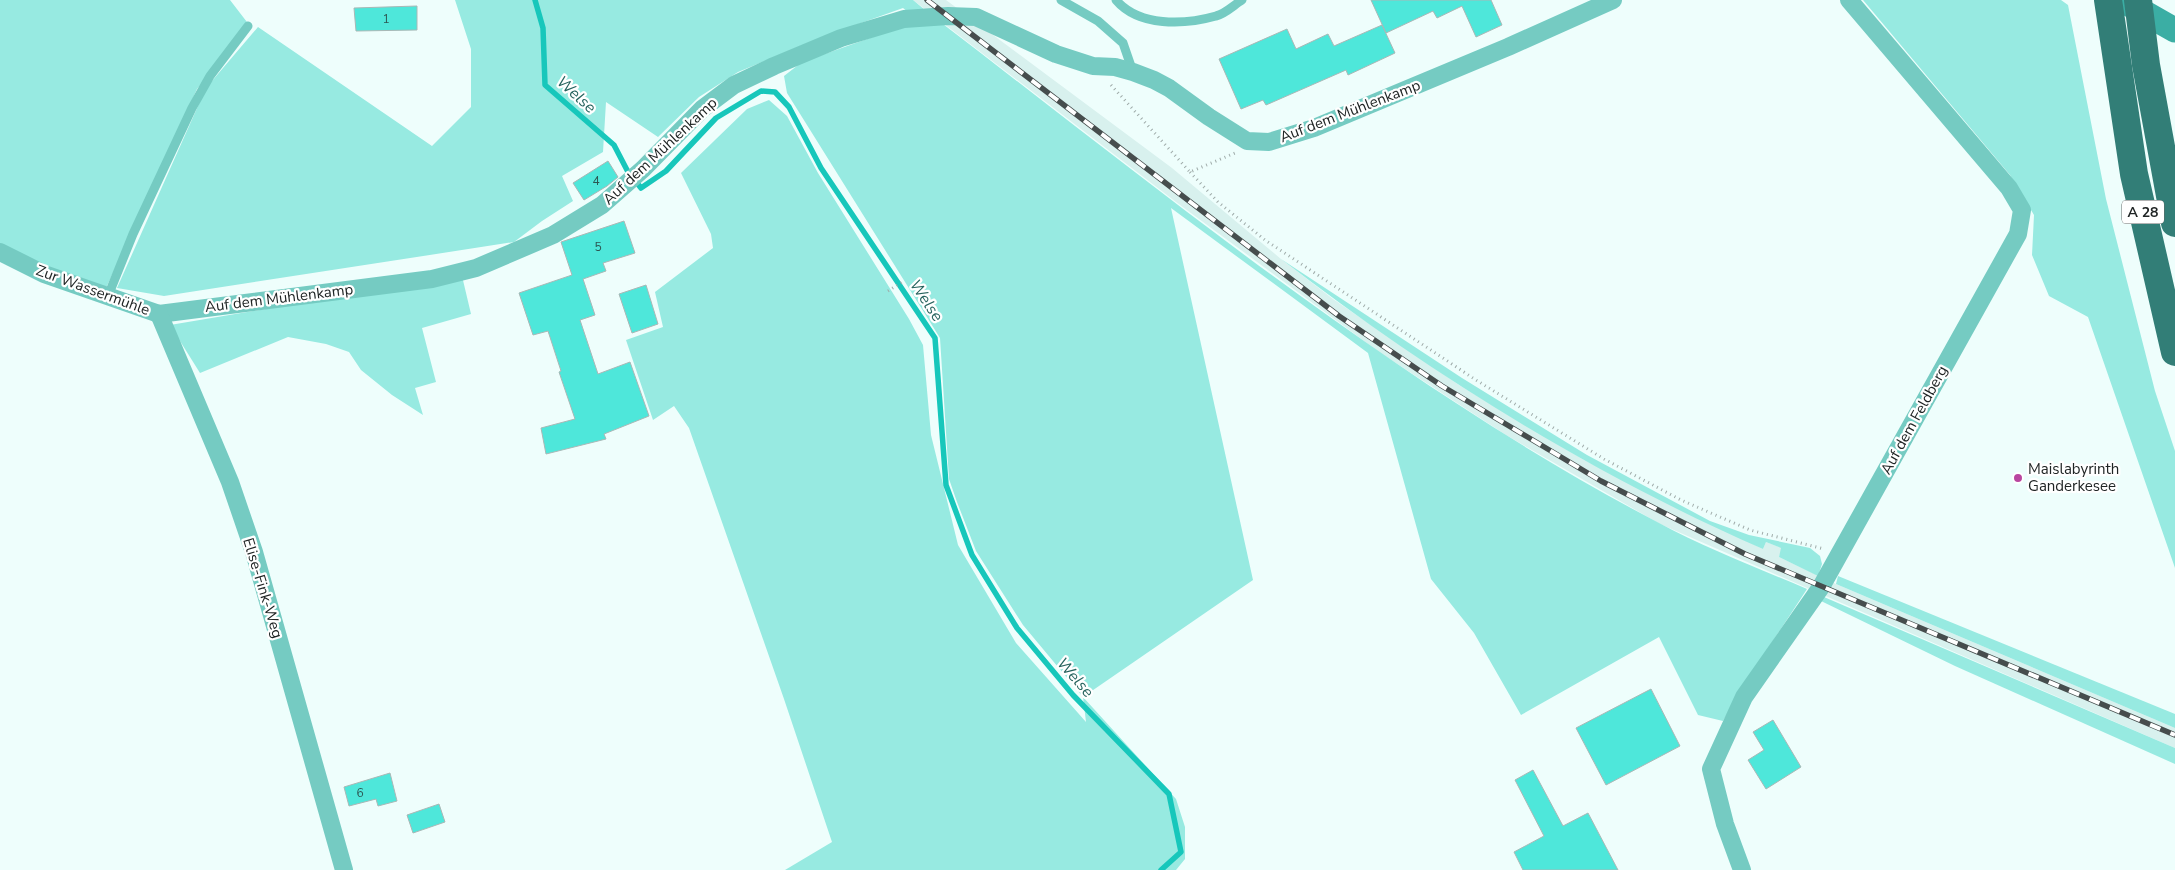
<svg xmlns="http://www.w3.org/2000/svg" width="2175" height="870" viewBox="0 0 2175 870" font-family="'Nunito Sans',sans-serif">
  <style>
    .built { fill: #d8f1ee }
    .green { fill: #97eae1 }
    .lines { fill: none; stroke-linecap: round; stroke-linejoin: round }
    .stream { stroke: #17c7bb; stroke-width: 5.5 }
    .building { fill: #4ee7da; stroke: #a9b8b6 }
    .path { stroke: #9faba9; stroke-width: 3; stroke-dasharray: 1 4; stroke-linecap: butt }
    .lane { stroke: #75cbc2; stroke-width: 9 }
    .street { stroke: #75cbc2; stroke-width: 18 }
    .secondary { stroke: #3baea4; stroke-width: 25 }
    .highway { stroke: #327e77; stroke-width: 28 }
    .rail-casing { stroke: #464d4d; stroke-width: 5.5 }
    .rail { stroke: #fff; stroke-width: 4; stroke-dasharray: 11; stroke-linecap: butt }
    .poi-dot { fill: #b946a0; stroke: #fff; stroke-width: 2 }
    .labels { text-anchor: middle; stroke-width: 4.5; stroke-linejoin: round; paint-order: stroke }
    .number-label { font-size: 12px; fill: #2c5652 }
    .shield { fill: #fff; stroke: #636666; stroke-width: 1 }
    .shield-label { font-size: 14px; font-weight: bold; fill: #202525 }
    .street-label { font-size: 15px; fill: #202525; stroke: #fff }
    .poi-label { font-size: 15px; fill: #202525; stroke: #fff; text-anchor: start }
    .water-label { font-size: 16px; font-style: italic; fill: #26635e; stroke: #fff }
  </style>
  <rect width="100%" height="100%" fill="#eefefc"/>
  <path class="built" d="M913 0H946L1172 168 1281 259 1333 299 1459 385 1584 460 1763 549 1766 542 1782 548 1779 557 1836 584 2175 728V748L1660 524 1506 435 1379 352 1176 202Z"/>
  <g class="green">
    <path d="M0 0H230L250 26 197 89 106 288 48 269 0 244Z"/>
    <path d="M455 0H913L925 10 908 12 903 8 822 37 738 72 699 97 658 137 606 102 603 152 562 176 573 201 542 221 514 242 164 296 117 288 206 88 258 27 432 146 471 107V49Z"/>
    <path d="M1863 0H2061L2068 5 2106 199 2155 391 2175 451V568L2088 317 2049 296 2032 255 2034 215 2010 175Z"/>
    <path d="M939 21C1170 198 1400 387 1659 523 1705 548 1758 568 1807 589L1738 694 1723 721 1698 715 1659 637 1521 715 1474 633 1431 579 1368 353 1171 208 1253 580 1083 697 1176 799 1185 827V859L1176 870H785L832 842 784 699 689 428 674 406 653 420 626 340 663 327 655 292 713 248 711 234 681 173 747 109 769 100 787 116 818 173 909 319 923 345 931 435 958 545 1016 643 1086 722 1083 697 1023 625 976 551 957 502 949 479 940 338 787 93 784 76 802 62 904 26Z"/>
    <path d="M1281 259 1462 378 1587 455 1710 521 1749 535 1810 548 1820 556 1822 564 1818 576 1779 557 1781 548 1766 542 1763 549C1591 474 1429 373 1281 259Z"/>
    <path d="M462 276 471 314 422 328 436 382 415 388 423 415 392 395 361 370 349 352 326 344 288 337 200 373 170 325Z"/>
    <path d="M1838 576 2175 714V728L1836 584Z"/>
    <path d="M1824 597 2175 748V764L1955 666 1821 601Z"/>
  </g>
  <g class="lines">
    <path class="stream" d="M535 0 543 28 545 85 614 145 627 170 641 188 666 171 716 118 761 91 775 92 789 107 821 168 935 338 946 485 972 555 1017 628 1073 695 1169 794 1181 852 1161 870"/>
  </g>
  <g class="building">
    <path d="M1371 0H1491L1502 25 1476 37 1462 6 1437 18 1433 11 1386 33Z"/>
    <path d="M417 6V30L356 31 354 8Z"/>
    <path d="M1382 25 1395 53 1348 75 1346 70 1266 105 1263 100 1241 109 1219 59 1287 29 1296 49 1328 34 1334 46Z"/>
    <path d="M608 161 618 177 607 186 584 200 573 183Z"/>
    <path d="M624 221 635 253 603 263 606 271 583 279 595 315 580 320 598 374 630 362 649 416 604 434 606 439 546 454 541 428 575 419 559 372 561 371 548 331 533 335 519 293 572 275 561 242Z"/>
    <path d="M646 285 658 324 632 333 619 294Z"/>
    <path d="M1651 689 1680 746 1606 785 1576 728Z"/>
    <path d="M1773 720 1801 767 1766 789 1748 760 1764 750 1753 732Z"/>
    <path d="M1533 770 1563 826 1588 813 1618 870H1523L1514 852 1544 836 1515 780Z"/>
    <path d="M390 773 397 801 378 806 376 799 349 806 344 787Z"/>
    <path d="M439 804 445 822 413 833 407 815Z"/>
  </g>
  <g class="lines">
    <g class="path">
      <path d="M1111 85 1190 172 1235 153"/>
      <path d="M1190 172 1218 202 1265 240 1476 380 1604 459 1681 500 1750 530 1824 549"/>
      <path d="M888 291 904 281"/>
    </g>
    <g class="lane">
      <path d="M1061 0 1098 21 1123 43 1133 72"/>
      <path d="M1116 0C1139 27 1184 25 1216 16 1225 14 1234 5 1242 0"/>
      <path d="M108 296 133 234 192 108 210 76 248 26"/>
    </g>
    <g class="street">
      <path d="M0 252 44 274 159 314 432 279 476 268 553 235 602 205 643 169 702 109 734 85 774 66 841 38 904 19 948 16 976 17 1056 54 1093 66 1115 67 1133 72 1154 80 1169 88 1209 117 1247 141 1269 142 1314 128 1508 47 1613 0"/>
      <path d="M159 314 230 482 254 552 344 870"/>
      <path d="M1742 870 1725 824 1711 769 1744 697 1821 587 2018 234 2022 210 2009 188 1849 0"/>
    </g>
    <path class="secondary" d="M2122 0 2175 30"/>
    <g class="highway">
      <path d="M2108 0 2134 174 2175 352"/>
      <path d="M2138 0 2146 65 2175 223"/>
    </g>
    <defs>
      <path id="rail" d="M927 0 1339 316 1442 386 1551 451 1601 481 1745 554 2175 735"/>
    </defs>
    <use href="#rail" class="rail-casing"/>
    <use href="#rail" class="rail"/>
  </g>
  <circle class="poi-dot" cx="2018" cy="478" r="5"/>
  <g class="labels">
    <g class="number-label">
      <text x="386" y="23">1</text>
      <text x="596" y="185">4</text>
      <text x="598" y="251">5</text>
      <text x="360" y="797">6</text>
    </g>
    <rect class="shield" x="2122" y="200.5" width="42" height="23" rx="4"/>
    <g class="shield-label">
      <text x="2143" y="217">A 28</text>
    </g>
    <g class="street-label">
      <text transform="translate(1350 111) rotate(-21)" y="5">Auf dem Mühlenkamp</text>
      <text transform="translate(660 151) rotate(-43)" y="5">Auf dem Mühlenkamp</text>
      <text transform="translate(93 290) rotate(20)" y="5">Zur Wassermühle</text>
      <text transform="translate(279 298) rotate(-7)" y="5">Auf dem Mühlenkamp</text>
      <text transform="translate(1914 420) rotate(-61)" y="5">Auf dem Feldberg</text>
      <text transform="translate(263 588) rotate(73)" y="5">Elise-Fink-Weg</text>
    </g>
    <g class="poi-label">
      <text x="2028" y="474">Maislabyrinth<tspan x="2028" dy="17">Ganderkesee</tspan></text>
    </g>
    <g class="water-label">
      <text transform="translate(577 94) rotate(42)" y="6">Welse</text>
      <text transform="translate(927 300) rotate(56)" y="6">Welse</text>
      <text transform="translate(1076 677) rotate(49)" y="6">Welse</text>
    </g>
  </g>
</svg>
